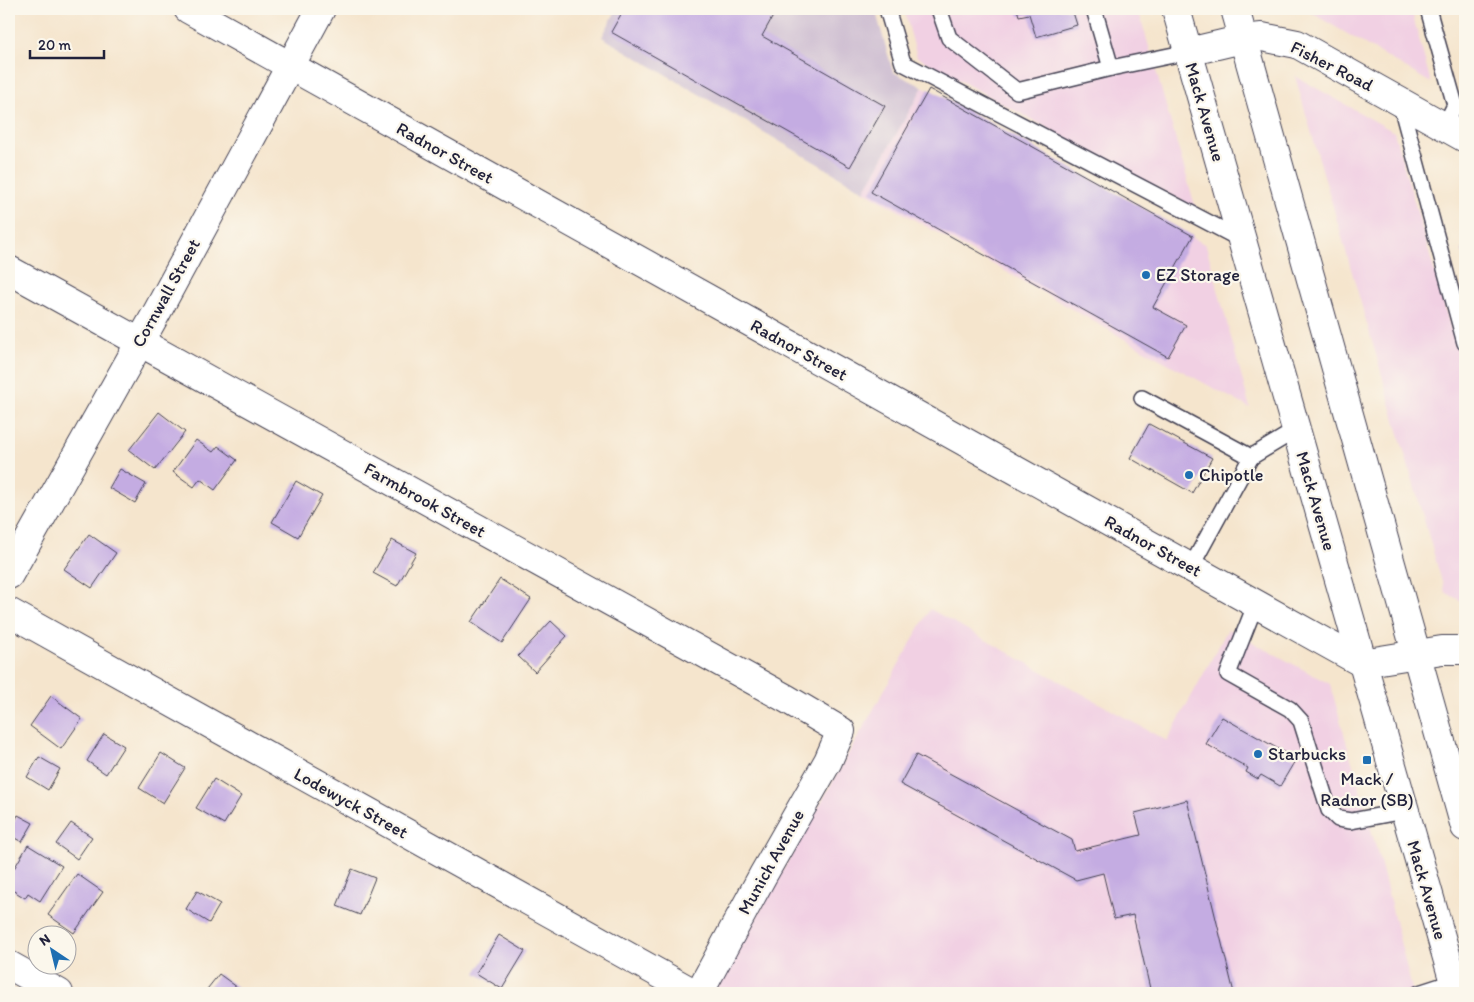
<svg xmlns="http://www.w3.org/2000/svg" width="1474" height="1002" viewBox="0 0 1474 1002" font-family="Itim,sans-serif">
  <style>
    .built { fill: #f1d0e3 }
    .industrial { fill: #cebed1 }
    .building { fill: #c4ace2 }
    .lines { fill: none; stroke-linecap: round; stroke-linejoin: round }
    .service-casing { stroke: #423f51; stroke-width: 18 }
    .minor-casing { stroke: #423f51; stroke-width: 30 }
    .secondary-casing { stroke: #423f51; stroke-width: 30 }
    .service { stroke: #fff; stroke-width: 15 }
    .minor { stroke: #fff; stroke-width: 28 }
    .secondary { stroke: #fff; stroke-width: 28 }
    .poi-dot { fill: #1f6fb2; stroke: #fbf7ec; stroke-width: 2 }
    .labels { text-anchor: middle; stroke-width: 4.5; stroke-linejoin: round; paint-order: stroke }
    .street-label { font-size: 18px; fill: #22223b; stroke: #fbf7ec }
    .poi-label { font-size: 18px; fill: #22223b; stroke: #fbf7ec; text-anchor: start }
  </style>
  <rect width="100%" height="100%" fill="#fbf7ec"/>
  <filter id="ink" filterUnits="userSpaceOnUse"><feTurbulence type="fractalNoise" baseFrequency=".02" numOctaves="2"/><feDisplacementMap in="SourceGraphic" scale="10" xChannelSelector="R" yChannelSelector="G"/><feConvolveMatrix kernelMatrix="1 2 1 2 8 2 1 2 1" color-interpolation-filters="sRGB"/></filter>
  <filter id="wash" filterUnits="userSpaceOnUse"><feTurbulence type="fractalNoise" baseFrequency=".0096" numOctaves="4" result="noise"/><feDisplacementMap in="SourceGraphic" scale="20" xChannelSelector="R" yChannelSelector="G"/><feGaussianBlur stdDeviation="1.12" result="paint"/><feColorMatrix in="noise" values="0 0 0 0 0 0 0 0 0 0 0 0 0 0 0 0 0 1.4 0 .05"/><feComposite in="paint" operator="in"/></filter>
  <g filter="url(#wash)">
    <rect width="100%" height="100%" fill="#f5e5cd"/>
    <g class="built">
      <path d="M904 9H1138L1196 209 917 57Z"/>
      <path d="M1305 9H1411L1431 83Z"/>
      <path d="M1295 76 1394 132 1465 377V603L1445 592Z"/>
      <path d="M923 87 1206 245 1250 408 1160 359 864 191Z"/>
      <path d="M930 609 1167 741 1228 629 1330 684 1380 861 1413 993H714Z"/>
    </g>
    <path class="industrial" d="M617 9H875L893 72 923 87 864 191 602 37Z"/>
    <g id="blocks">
      <g class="building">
        <path d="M624 9H777L762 36 885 106 850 167 611 32Z"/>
        <path d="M1017 9H1072L1077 25 1036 37 1029 14 1019 16Z"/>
        <path d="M929 89 1193 236 1153 307 1186 325 1168 357 871 192Z"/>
        <path d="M1465 244V254L1461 251Z"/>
        <path d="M159 412 185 432 155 470 129 450Z"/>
        <path d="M1149 424 1212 458 1192 493 1130 458Z"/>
        <path d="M196 440 213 452 218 446 237 460 215 490 200 479 194 487 173 472Z"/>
        <path d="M120 469 146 484 135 503 109 488Z"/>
        <path d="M296 481 322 496 298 537 272 522Z"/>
        <path d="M89 534 116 553 92 588 64 569Z"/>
        <path d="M392 540 416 553 397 586 373 573Z"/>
        <path d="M500 579 531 599 502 643 471 622Z"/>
        <path d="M551 621 567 636 535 672 518 656Z"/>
        <path d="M51 696 82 719 61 749 30 726Z"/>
        <path d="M1222 717 1296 759 1280 786 1261 775 1258 779 1246 772 1248 768 1206 744Z"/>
        <path d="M104 734 124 746 106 774 87 761Z"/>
        <path d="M161 753 185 768 163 803 139 788Z"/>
        <path d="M916 755 1072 840 1075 851 1141 835 1135 813 1187 800 1234 993H1151L1133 915 1114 919 1103 873 1076 880 900 784Z"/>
        <path d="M39 757 60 769 48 790 27 777Z"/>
        <path d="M214 779 241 796 224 824 196 808Z"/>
        <path d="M18 815 33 823 22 842 9 835V831Z"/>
        <path d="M71 823 92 837 77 859 56 844Z"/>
        <path d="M28 845 62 866 40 901 28 893 25 898 9 888V877Z"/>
        <path d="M352 869 375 878 360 915 337 906Z"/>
        <path d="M77 874 103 892 74 933 48 915Z"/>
        <path d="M197 891 220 904 209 923 186 909Z"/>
        <path d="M499 935 525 951 502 989 476 973Z"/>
        <path d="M219 974 241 990 238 993H204Z"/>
      </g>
    </g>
  </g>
  <g filter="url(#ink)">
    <use href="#blocks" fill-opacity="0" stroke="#423f51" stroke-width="1"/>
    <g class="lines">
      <defs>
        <g id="service">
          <path d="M887 9 903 63 1242 240"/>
          <path d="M939 9 949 38 1017 91 1111 68 1188 52"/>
          <path d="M1094 9 1111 68"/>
          <path d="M1428 9 1455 105 1444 127"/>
          <path d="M1400 102 1465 343"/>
          <path d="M1142 398 1251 457 1296 430"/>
          <path d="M1191 567 1251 457"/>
          <path d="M1256 603 1228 674 1290 709 1301 721 1329 810 1338 819 1351 821 1404 811"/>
          <path d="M1419 993 1453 982"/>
        </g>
        <g id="minor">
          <path d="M188 9 1362 663 1442 650H1465"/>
          <path d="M1188 52 1243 39 1262 37 1297 44 1465 138"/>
          <path d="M9 270 787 699 841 731 828 761 763 875 699 993"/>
          <path d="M9 575 157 312 321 9"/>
          <path d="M9 612 694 993"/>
          <path d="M9 965 59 993"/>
        </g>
        <g id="secondary">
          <path d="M1176 9 1457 993"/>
          <path d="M1235 9 1465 827"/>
        </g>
      </defs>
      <use href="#service" class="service-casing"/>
      <use href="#minor" class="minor-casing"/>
      <use href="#secondary" class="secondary-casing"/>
      <use href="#service" class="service"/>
      <use href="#minor" class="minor"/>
      <use href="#secondary" class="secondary"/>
    </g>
  </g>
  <g class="poi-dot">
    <circle cx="1146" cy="275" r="5"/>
    <circle cx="1189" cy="475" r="5"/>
    <circle cx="1258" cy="754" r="5"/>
    <rect x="1362" y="755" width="10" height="10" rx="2.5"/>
  </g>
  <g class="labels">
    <g class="street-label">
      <text transform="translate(1332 66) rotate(27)" y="6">Fisher Road</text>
      <text transform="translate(1205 112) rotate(74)" y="6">Mack Avenue</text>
      <text transform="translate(445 153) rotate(29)" y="6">Radnor Street</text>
      <text transform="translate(166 293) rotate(-61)" y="6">Cornwall Street</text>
      <text transform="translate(799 350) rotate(29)" y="6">Radnor Street</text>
      <text transform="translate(425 500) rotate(29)" y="6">Farmbrook Street</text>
      <text transform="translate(1316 501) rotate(74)" y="6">Mack Avenue</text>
      <text transform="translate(1153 546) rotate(29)" y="6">Radnor Street</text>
      <text transform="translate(351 803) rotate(29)" y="6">Lodewyck Street</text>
      <text transform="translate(771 862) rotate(-61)" y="6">Munich Avenue</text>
      <text transform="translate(1427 890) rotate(74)" y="6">Mack Avenue</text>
    </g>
    <g class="poi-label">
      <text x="1156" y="281">EZ Storage</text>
      <text x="1199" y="481">Chipotle</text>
      <text x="1268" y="760">Starbucks</text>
      <text x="1367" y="785" text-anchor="middle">Mack /<tspan x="1367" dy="21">Radnor (SB)</tspan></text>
    </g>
  </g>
  <rect width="1474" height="1002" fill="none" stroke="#fbf7ec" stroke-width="30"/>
  <g transform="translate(52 950) rotate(325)"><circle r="24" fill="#fbf7ec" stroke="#a4a2a5"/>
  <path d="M0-4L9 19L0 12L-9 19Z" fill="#1f6fb2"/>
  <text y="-8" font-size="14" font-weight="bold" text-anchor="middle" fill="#22223b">N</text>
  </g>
  <path d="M30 50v8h74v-8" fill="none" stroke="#22223b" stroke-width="2.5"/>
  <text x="38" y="50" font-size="15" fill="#22223b" stroke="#fbf7ec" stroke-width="4" paint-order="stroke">20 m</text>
</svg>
